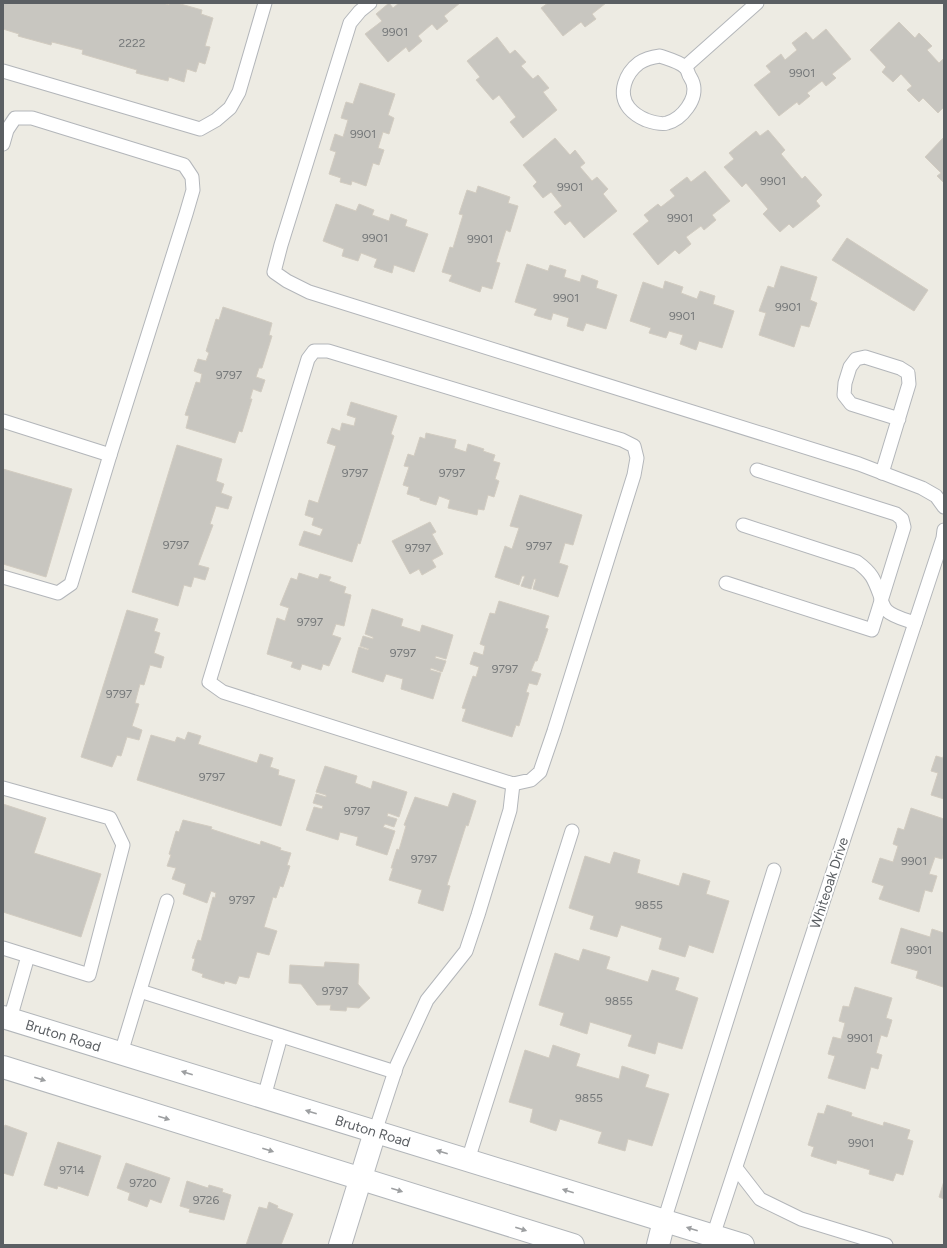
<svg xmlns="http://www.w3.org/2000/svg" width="947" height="1248" viewBox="0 0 947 1248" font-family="Figtree,sans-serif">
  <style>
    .building { fill: #c8c6c0; stroke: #d2ccc1 }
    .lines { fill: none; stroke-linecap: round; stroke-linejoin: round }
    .service-casing { stroke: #b3b6ba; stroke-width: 15 }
    .minor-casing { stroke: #b3b6ba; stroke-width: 24 }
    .secondary-casing { stroke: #b2b6ba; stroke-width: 24 }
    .service { stroke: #fff; stroke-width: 13 }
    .minor { stroke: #fff; stroke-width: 22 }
    .secondary { stroke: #fff; stroke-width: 22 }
    .oneway { fill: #9d9fa1 }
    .labels { text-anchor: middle; stroke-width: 4; stroke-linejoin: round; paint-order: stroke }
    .number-label { font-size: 12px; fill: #76797a }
    .street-label { font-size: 14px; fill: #5b5f63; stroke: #fff }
  </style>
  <rect width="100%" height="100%" fill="#edebe3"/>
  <g class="building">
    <path d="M3 3H163L169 5V3H177L202 10 201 14 213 18 205 46 210 47 205 64 199 62 196 72 187 69 184 82 169 77 168 81 136 73 137 70 82 54 83 50 52 42 51 45 18 36 19 34 3 29Z"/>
    <path d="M389 3 393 8 399 3H460L444 16 448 21 437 30 432 24 418 36 422 41 409 52 406 47 388 62 365 34 382 21 376 14Z"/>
    <path d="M548 3H606L592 14 596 19 585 27 581 22 563 36 541 8Z"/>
    <path d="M899 22 915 38 919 33 932 46 927 50 939 63 944 58V107L938 113 923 98 919 102 907 90 912 86 901 74 893 82 882 72 886 67 870 50Z"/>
    <path d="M826 29 851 59 832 74 836 78 826 86 822 81 807 93 810 96 799 105 797 102 779 116 754 85 771 72 766 66 781 54 785 60 797 50 792 43 806 32 813 40Z"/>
    <path d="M497 37 510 54 515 50 526 62 521 66 533 79 538 75 549 88 543 92 557 110 523 138 510 122 516 117 499 95 493 100 476 80 480 77 467 61Z"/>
    <path d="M360 83 395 94 388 115 394 118 389 134 383 132 378 148 384 150 379 165 373 163 366 186 352 181 351 185 340 182 341 178 329 174 336 152 330 150 335 134 343 137 348 120 341 118 346 102 353 104Z"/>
    <path d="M768 130 785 150 781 154 802 179 805 176 822 195 816 201 820 206 793 228 789 224 780 232 763 214 768 209 746 183 742 187 724 167 734 159 729 153 756 131 760 136Z"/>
    <path d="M944 137V183L937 176 941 173 925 157Z"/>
    <path d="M555 138 570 155 575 150 585 163 580 167 592 181 597 177 608 189 603 194 617 211 584 238 570 221 565 225 554 212 562 206 551 192 543 198 533 186 537 182 523 165Z"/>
    <path d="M705 171 730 201 712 215 716 220 704 230 701 226 686 237 691 244 679 254 675 250 658 265 633 234 649 221 644 215 658 204 661 207 675 196 670 190 687 177 691 182Z"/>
    <path d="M478 186 510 197 508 203 518 206 510 232 506 230 496 262 500 263 492 289 482 286 480 292 449 281 452 275 442 272 450 247 453 248 463 215 459 214 467 190 476 193Z"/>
    <path d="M336 204 356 211 359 204 374 210 372 215 389 221 391 214 407 220 405 226 428 234 414 272 394 265 392 273 374 267 377 259 361 253 358 261 342 256 344 249 323 241Z"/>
    <path d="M847 238 928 290 914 311 832 260Z"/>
    <path d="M527 264 548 271 550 265 566 270 564 277 580 282 582 275 598 281 596 288 617 295 606 329 586 323 583 331 567 326 569 318 553 313 551 320 534 315 537 309 515 302Z"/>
    <path d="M781 266 817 277 810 300 817 303 809 327 801 325 794 347 759 335 766 313 759 311 768 286 774 288Z"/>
    <path d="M665 281 683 287 681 293 697 299 700 291 715 296 713 304 734 311 722 348 699 341 696 350 680 344 683 335 669 331 666 338 649 333 651 328 630 321 643 282 663 289Z"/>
    <path d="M223 307 272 323 269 335 272 336 262 368H259L256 377 265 380 261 392 253 389 250 399H252L242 432 239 431 235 443 186 428 189 416 185 415 196 382 200 383 202 374 194 371 198 359 206 361 209 353 206 351 216 319 219 320Z"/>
    <path d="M351 402 397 416 391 434 394 436 360 544 358 543 352 562 299 545 304 531 320 536 323 529 312 525 314 518 305 515 309 500 318 503 336 446 327 443 332 428 340 431 342 423 354 426 356 418 347 415Z"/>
    <path d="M426 433 456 440 454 448 466 452 468 444 484 449 483 451 495 455 493 461 500 463 495 479 499 481 494 497 488 495 484 510 478 509 477 515 448 508 450 500 439 496 436 505 420 500V498L407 494 409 487 403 485 409 467 404 466 408 454 414 456 420 437 425 439Z"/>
    <path d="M177 445 222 459 216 481 224 484 221 493 232 497 228 509 216 506 210 524 213 525 198 565 209 568 205 580 194 577 191 587 184 585 178 606 132 592Z"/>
    <path d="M3 469 72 489 46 577 3 564Z"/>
    <path d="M520 495 582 515 573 545 565 543 559 563 568 566 558 597 533 589 536 579H534L531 589 521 586 525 576H522L519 585 495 577 505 546 512 549 519 528 510 526Z"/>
    <path d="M430 522 436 532 432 534 443 554 432 560 436 567 422 575 419 569 410 574 392 541Z"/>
    <path d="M299 573 318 579 320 574 331 577 329 581 346 587 344 593 351 595 344 626 336 624 332 635 341 638 329 666 323 664 321 670 302 664 300 670 291 667 293 662 267 654 277 618 285 621 289 608 280 605 291 578 297 580Z"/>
    <path d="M499 601 549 616 545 628 548 629 537 661H535L531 671 541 674 537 685 529 683 526 692 529 693 519 726 516 725 512 737 462 721 466 709 462 708 473 676 476 677 479 667 470 664 474 652 483 655 485 646 480 644 490 613 495 614Z"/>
    <path d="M372 609 403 619 401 626 420 632 422 625 453 635 446 659 436 656 435 658 446 661 442 672 431 668 430 670 441 673 433 699 401 689 403 679 386 674 383 682 352 672 359 647 368 650 369 649 360 646 363 636 373 639V637L365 634Z"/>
    <path d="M127 610 158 619 154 631 160 633 154 653 164 657 161 668 150 665 144 685 140 684 135 703 139 704 132 726 142 730 139 740 127 737 121 756 117 755 112 767 81 757Z"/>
    <path d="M188 732 201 736 198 744 257 763 260 754 273 758 270 767 279 770 278 775 295 780 281 826 137 780 151 735 175 742 177 737 185 740Z"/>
    <path d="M944 753V799L931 795 938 773 931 771 936 756 943 758Z"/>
    <path d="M325 766 357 776 355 783 371 789 373 781 407 792 399 817 388 813 387 816 397 819 394 827 385 824 383 827 395 831 387 855 356 845 358 837 340 832 338 840 306 830 314 807 322 809 323 806 313 803 316 794 326 797V795L316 792Z"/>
    <path d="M453 793 476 801 468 826 466 825 447 885 450 886 443 911 418 903 422 890 389 880 393 868H391L397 849 399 850 406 826 404 825 415 797 448 807Z"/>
    <path d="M3 804 46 818 34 853 101 874 81 937 3 912Z"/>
    <path d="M911 808 944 819 943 836 944 837V851L942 859 935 857 929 874 937 876 932 892 925 890 919 912 879 899 884 886 872 882 880 858 893 862 898 846 893 844 898 828 904 830Z"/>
    <path d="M183 820 212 827 211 829 260 845 261 841 281 848 280 850 291 853 287 865 290 866 283 887 280 886 276 898 273 897 264 927 277 931 269 955 257 952 249 978 239 976 236 984 225 981 224 984 202 977 203 974 192 970 195 959 192 958 198 940 201 941 213 897 215 898 216 893 211 891 207 903 183 894 186 884 172 879 176 868 167 866 171 855 169 854 176 831 179 832Z"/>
    <path d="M614 852 640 860 637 873 679 886 683 873 710 881 706 894 729 901 713 953 689 945 685 957 659 949 662 938 621 925 617 937 590 929 594 916 569 908 585 856 610 864Z"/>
    <path d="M901 928 930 937 932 929 944 933V982L943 987 916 978 918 971 891 963Z"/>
    <path d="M583 949 610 957 606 969 648 982 652 970 679 978 675 990 698 998 682 1049 658 1042 655 1054 628 1046 632 1035 590 1022 587 1034 560 1025 564 1013 539 1005 555 953 579 961Z"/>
    <path d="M325 962 359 964 358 984 370 998 359 1008 347 1007 346 1011 330 1010 331 1005H317L301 984 289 983 290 965 324 967Z"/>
    <path d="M855 987 892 998 886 1018 892 1020 887 1037 881 1035 876 1053 882 1055 878 1069 871 1067 865 1089 828 1078 835 1056 828 1054 833 1037 841 1039 845 1023 839 1021 843 1006 849 1007Z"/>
    <path d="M553 1045 580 1054 576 1066 619 1079 622 1066 649 1075 645 1087 669 1094 652 1146 628 1139 625 1151 598 1143 602 1132 560 1119 556 1131 530 1122 533 1109 509 1102 525 1050 549 1058Z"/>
    <path d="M827 1105 852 1113 851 1116 883 1126 884 1122 910 1130 907 1139 913 1141 903 1175 896 1173 893 1181 869 1174 870 1170 837 1160 836 1164 811 1156 814 1147 808 1145 818 1113 824 1114Z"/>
    <path d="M5 1125 27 1133 13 1176 3 1173V1129Z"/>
    <path d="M58 1142 101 1156 88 1196 58 1186 57 1189 44 1185Z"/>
    <path d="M126 1163 170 1178 161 1203 150 1199 147 1207 128 1200 130 1193 117 1188Z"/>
    <path d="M187 1181 208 1188 209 1185 223 1189 222 1192 231 1195 224 1220 189 1212 190 1209 180 1206Z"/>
    <path d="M944 1181V1199L939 1197Z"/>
    <path d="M269 1202 278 1206 277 1208 293 1214 281 1245H246L259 1207 267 1209Z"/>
  </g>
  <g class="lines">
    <defs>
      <g id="service">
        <path d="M370 3 360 11 350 23 281 245 274 272 287 281 309 292 859 464 922 488 936 496 944 507"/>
        <path d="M660 56C668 59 678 61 685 67 687 69 688 72 689 75 690 77 692 80 693 83 698 99 682 119 667 123 661 125 652 122 646 120 639 117 634 114 629 108 617 93 626 73 639 63 645 59 653 57 660 56Z"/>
        <path d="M685 67 757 3"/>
        <path d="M3 71 200 129 216 120 230 108 239 92 265 3"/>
        <path d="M3 144 7 130 15 118H32L184 165 192 177 193 190 186 214 110 455"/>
        <path d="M314 351H328L622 440 634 446 637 458 634 475 554 731 540 772 531 780 513 784 223 692 209 682 308 359Z"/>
        <path d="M3 421 110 455 71 584 58 593 3 577"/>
        <path d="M882 473 909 384 908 373 900 368 865 357 856 359 850 367 845 383 844 395 851 404 899 419"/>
        <path d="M743 525 857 562C872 573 874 579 880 595 881 600 883 606 886 610 893 617 906 620 915 623"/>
        <path d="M726 583 872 630 904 527 902 519 896 514 757 470"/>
        <path d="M3 788 110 818 123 845 89 975 3 948"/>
        <path d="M140 991 395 1072"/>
        <path d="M10 1019 28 956"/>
        <path d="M121 1053 167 901"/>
        <path d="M264 1097 281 1036"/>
        <path d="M375 1132 397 1065 427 1000 466 951 478 915 510 810 513 784"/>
        <path d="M468 1160 572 831"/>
        <path d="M736 1168 760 1199 801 1219 886 1245"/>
        <path d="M664 1221 774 870"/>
        <path d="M713 1236 943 538 944 530"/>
      </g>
      <path id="minor" d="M340 1245 375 1132"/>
      <g id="secondary">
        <path id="s1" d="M3 1017 743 1245"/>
        <path d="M3 1067 573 1245"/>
        <path d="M658 1245 664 1221"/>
      </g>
    </defs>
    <use href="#service" class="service-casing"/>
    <use href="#minor" class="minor-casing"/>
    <use href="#secondary" class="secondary-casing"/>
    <use href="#service" class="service"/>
    <use href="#minor" class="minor"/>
    <use href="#secondary" class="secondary"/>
  </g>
  <defs><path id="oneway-solid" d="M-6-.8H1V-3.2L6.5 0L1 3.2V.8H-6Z"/></defs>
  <g class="oneway">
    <use href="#oneway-solid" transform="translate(187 1073) rotate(-163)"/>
    <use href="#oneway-solid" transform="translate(40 1079) rotate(17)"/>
    <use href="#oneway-solid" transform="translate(311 1112) rotate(-163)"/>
    <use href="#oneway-solid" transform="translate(164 1118) rotate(17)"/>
    <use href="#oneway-solid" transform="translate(268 1150) rotate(17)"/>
    <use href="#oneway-solid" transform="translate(442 1152) rotate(-163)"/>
    <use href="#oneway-solid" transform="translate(397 1190) rotate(17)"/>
    <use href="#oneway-solid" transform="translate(568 1191) rotate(-163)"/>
    <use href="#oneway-solid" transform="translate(521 1229) rotate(17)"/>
    <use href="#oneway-solid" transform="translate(692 1229) rotate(-163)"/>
  </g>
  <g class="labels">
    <g class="number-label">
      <text x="395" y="36">9901</text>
      <text x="132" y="47">2222</text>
      <text x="802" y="77">9901</text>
      <text x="363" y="138">9901</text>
      <text x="773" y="185">9901</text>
      <text x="570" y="191">9901</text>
      <text x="680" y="222">9901</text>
      <text x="375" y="242">9901</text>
      <text x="480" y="243">9901</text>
      <text x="566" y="302">9901</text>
      <text x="788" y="311">9901</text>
      <text x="682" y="320">9901</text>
      <text x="229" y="379">9797</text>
      <text x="355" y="477">9797</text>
      <text x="452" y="477">9797</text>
      <text x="176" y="549">9797</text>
      <text x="539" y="550">9797</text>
      <text x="418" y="552">9797</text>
      <text x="310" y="626">9797</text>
      <text x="403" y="657">9797</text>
      <text x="505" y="673">9797</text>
      <text x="119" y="698">9797</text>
      <text x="212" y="781">9797</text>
      <text x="357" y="815">9797</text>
      <text x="424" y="863">9797</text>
      <text x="914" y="865">9901</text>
      <text x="242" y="904">9797</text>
      <text x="649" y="909">9855</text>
      <text x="919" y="954">9901</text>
      <text x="335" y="995">9797</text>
      <text x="619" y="1005">9855</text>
      <text x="860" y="1042">9901</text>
      <text x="589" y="1102">9855</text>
      <text x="861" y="1147">9901</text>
      <text x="72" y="1174">9714</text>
      <text x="143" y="1187">9720</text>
      <text x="206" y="1204">9726</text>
    </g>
    <g class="street-label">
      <text transform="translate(829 883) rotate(-72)" y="5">Whiteoak Drive</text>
      <text dy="5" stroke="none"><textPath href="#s1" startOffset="63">Bruton Road</textPath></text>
      <text dy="5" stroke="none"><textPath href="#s1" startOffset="387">Bruton Road</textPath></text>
    </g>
  </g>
  <rect width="947" height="1248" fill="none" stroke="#5b5f63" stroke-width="8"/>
</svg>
